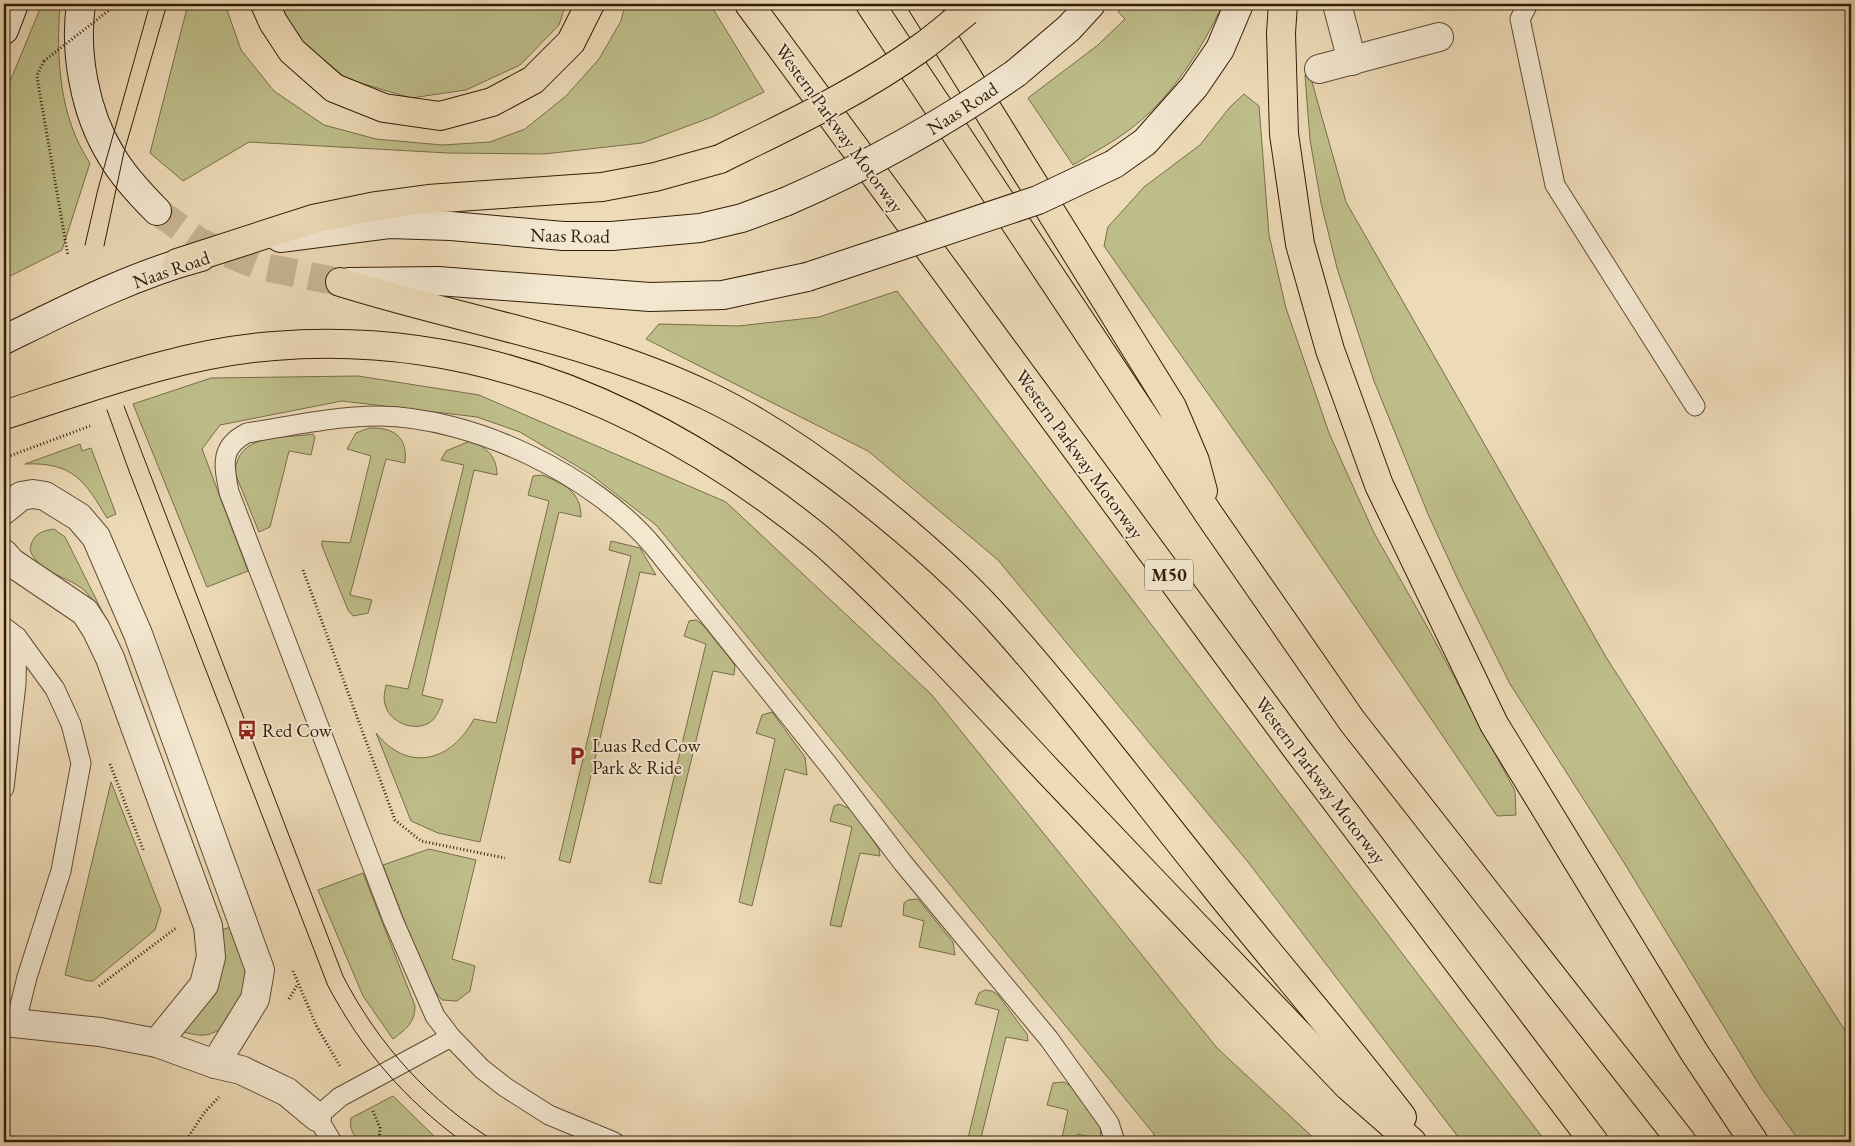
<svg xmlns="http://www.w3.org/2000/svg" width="1855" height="1146" viewBox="0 0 1855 1146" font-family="'EB Garamond',serif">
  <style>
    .green { fill: #bebe8a; stroke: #786e49 }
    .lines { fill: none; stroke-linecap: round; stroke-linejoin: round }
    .secondary-tunnel { stroke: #c8b494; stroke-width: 28; stroke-dasharray: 28 14; stroke-linecap: butt }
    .service-casing { stroke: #614d34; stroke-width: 21 }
    .minor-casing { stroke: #614d34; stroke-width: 30 }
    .secondary-casing { stroke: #321e08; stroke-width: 30 }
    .motorway-casing { stroke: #321e08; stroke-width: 30 }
    .path { stroke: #321e08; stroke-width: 3; stroke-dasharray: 1 2.5; stroke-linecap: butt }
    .service { stroke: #f3e7d0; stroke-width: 19 }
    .minor { stroke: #f3e7d0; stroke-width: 28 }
    .secondary { stroke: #f3e7d0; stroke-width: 28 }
    .motorway { stroke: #eddab7; stroke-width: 28 }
    .tram { stroke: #321e08; stroke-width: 1 }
    .secondary-bridge-casing { stroke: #321e08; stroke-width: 30; stroke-linecap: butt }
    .motorway-bridge-casing { stroke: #321e08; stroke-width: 30; stroke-linecap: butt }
    .path-bridge { stroke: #321e08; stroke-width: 3; stroke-dasharray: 1 2.5; stroke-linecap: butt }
    .secondary-bridge { stroke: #f3e7d0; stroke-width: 28 }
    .motorway-bridge { stroke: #eddab7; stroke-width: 28 }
    .labels { text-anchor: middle; stroke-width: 4; stroke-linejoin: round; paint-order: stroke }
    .shield { fill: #f3e7d0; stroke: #6c5a44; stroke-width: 1 }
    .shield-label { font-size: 18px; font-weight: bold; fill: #321e08 }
    .street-label { font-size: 19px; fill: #321e08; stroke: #f3e7d0 }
    .poi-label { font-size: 19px; fill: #321e08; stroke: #f3e7d0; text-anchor: start }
  </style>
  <rect width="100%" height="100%" fill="#eddab7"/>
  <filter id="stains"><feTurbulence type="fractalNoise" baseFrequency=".004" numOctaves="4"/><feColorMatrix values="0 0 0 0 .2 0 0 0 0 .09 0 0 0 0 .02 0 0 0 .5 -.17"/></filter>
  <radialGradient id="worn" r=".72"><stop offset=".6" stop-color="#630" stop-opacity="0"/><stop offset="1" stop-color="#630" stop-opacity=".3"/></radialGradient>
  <g class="green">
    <path d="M42 4H60C56 57 59 117 90 163L62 250 4 279V96Z"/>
    <path d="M188 4H225L241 50 274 91 324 125 376 139 442 145 490 142 525 129 566 96 599 59 621 21 625 4H710L764 92 712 117 642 143 544 154 448 153 249 142 183 181 150 153Z"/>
    <path d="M280 4H566L559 25 520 65 466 90 411 98 347 79 298 38Z"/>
    <path d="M1125 4H1223C1201 50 1171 99 1129 130 1112 143 1092 153 1073 165L1028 98 1098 45 1125 19 1118 12Z"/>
    <path d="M1305 75H1310L1346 202 1606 657 1851 1040V1142H1800L1760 1086 1623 861 1510 684 1459 582 1428 514 1374 381 1337 268 1321 203 1310 140Z"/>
    <path d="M1244 94 1259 106 1269 235 1286 308 1329 433 1374 533 1429 630 1515 791 1516 815 1497 816 1271 483 1104 246 1108 227 1144 187 1200 145 1230 107Z"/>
    <path d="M897 291 1546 1142H1462L1248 862 998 560 868 451 646 339 659 324 738 326 819 317Z"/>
    <path d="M358 376 479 395 726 502 931 694 1217 1048 1318 1142H1152L1154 1134 656 525 590 474 520 432 477 417 342 401 220 425 202 449 248 571 207 587 133 404 211 378Z"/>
    <path d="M369 428C394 427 408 437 405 463L386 459 350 595 372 600 368 613 353 616 348 610 322 546V541L350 543 371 456 347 449 356 433Z"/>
    <path d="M313 434 315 437 311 455 289 451 270 527 259 532 235 473C237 432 283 439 313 434Z"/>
    <path d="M470 441C487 447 497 457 497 475L474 470 422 695 443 700C440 708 437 718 429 723 413 732 389 722 385 704 383 698 385 691 386 685L408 689 464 465 441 460 446 451Z"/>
    <path d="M80 444 82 451 91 448 116 514 107 518C85 481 73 462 25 464Z"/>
    <path d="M542 475C564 484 581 491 581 517L559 512 480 842 438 833 411 821 376 733C408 773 451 762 474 719L496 723 549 501 528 495 533 476Z"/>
    <path d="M54 529 65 537 112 631H110C102 619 95 601 85 591 67 575 39 574 30 550 32 535 40 531 54 529Z"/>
    <path d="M611 541 640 548 656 575 640 572 570 863 559 860 631 556 609 550Z"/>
    <path d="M696 620 703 625 735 665 734 675 713 671 661 884 649 882 706 644 684 636 689 621Z"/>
    <path d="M772 712 805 757 807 775 785 769 752 906 739 902 775 739 756 733 762 715Z"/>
    <path d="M111 782 161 910 155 930 93 981H88L65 975Z"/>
    <path d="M839 804 852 810 879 849 880 856 860 853 841 927 830 925 852 827 830 821 834 806Z"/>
    <path d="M429 849 476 860 452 959 475 966 470 991 457 1001 442 1000 427 981 383 865Z"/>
    <path d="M363 873 415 1006C415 1023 406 1029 393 1039L363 996 318 890Z"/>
    <path d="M918 899 953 942 955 955 919 947 924 921 903 915 904 903 908 900Z"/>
    <path d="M234 926C237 938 244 951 246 963 249 989 235 1031 205 1035 198 1036 189 1033 182 1032L221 930Z"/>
    <path d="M985 990 992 991 998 995 1027 1034 1028 1041 1006 1037 980 1142H967L999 1010 975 1004 979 993Z"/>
    <path d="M1064 1082 1071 1086 1101 1127 1100 1140 1078 1134 1076 1142H1061L1068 1110 1047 1105 1053 1083Z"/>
    <path d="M393 1096 440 1142H363C353 1137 349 1129 351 1118Z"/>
  </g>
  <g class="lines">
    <path class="secondary-tunnel" d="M157 211 200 242 259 266 340 282"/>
    <defs>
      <g id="service">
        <path d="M1528 4 1520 19 1555 185 1695 406"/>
        <path d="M4 627 17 637 55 689 71 724 81 763 61 871 27 977 16 1022"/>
        <path d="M4 788 16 684 17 637"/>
        <path d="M332 1142 317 1117 340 1097 451 1037"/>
        <path d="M614 1142 549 1115 505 1087 482 1069 451 1037 435 1016 393 920 229 492C224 466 219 447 247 433 290 426 335 416 379 416 473 417 594 475 654 547L830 767 903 863 1049 1039 1109 1123 1115 1142"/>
      </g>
      <g id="minor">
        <path d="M1337 4 1352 61"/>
        <path d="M1319 69 1439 37"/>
        <path d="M4 510 21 496 33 494 45 496 79 517 96 537 138 634 260 970 255 999 215 1064"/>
        <path d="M4 554 11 562 85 612 96 629 110 658 208 926 211 957 204 985 157 1043"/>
        <path d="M4 1022 100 1032 157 1043 215 1064 241 1070 287 1092 317 1117"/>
      </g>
      <g id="secondary">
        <path d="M81 4C74 53 85 113 111 155 123 176 140 194 157 211"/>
        <path d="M4 30 14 4"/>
        <path d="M1016 73 1069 28 1091 4"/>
        <path d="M1114 164 1145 142 1194 87 1220 49 1239 4"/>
        <path d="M280 238 389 224 451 226 563 236H612L700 228 742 218 785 202"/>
        <path d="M349 282 438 281 650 297 723 295 807 277"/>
        <path d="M4 340C67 309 133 275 201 257"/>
      </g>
      <g id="motorway">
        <path d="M265 4 273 22 292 51 334 88 384 108 440 116 492 102 533 80 571 42 590 4"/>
        <path d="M749 4 1296 748 1594 1142"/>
        <path d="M870 4 1210 516 1352 721 1682 1142"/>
        <path d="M922 4 1172 407 1195 461 1203 491"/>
        <path d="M1283 4 1281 33 1284 134 1300 244 1330 350 1379 485 1494 724 1694 1052 1754 1142"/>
        <path d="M177 263 313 219 376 206 428 199 602 187 655 177 720 159"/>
        <path d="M340 282C464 321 589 339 708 396 760 421 810 455 855 490 906 530 957 573 1000 622 1075 706 1142 796 1212 883 1275 962 1341 1038 1402 1117"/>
        <path d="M4 415C92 387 181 353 274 346 480 329 660 410 817 537 834 551 850 567 866 582 929 642 988 707 1048 771 1148 876 1248 982 1348 1086L1412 1142"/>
      </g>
    </defs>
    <use href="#service" class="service-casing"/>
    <use href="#minor" class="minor-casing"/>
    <use href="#secondary" class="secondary-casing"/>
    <use href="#motorway" class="motorway-casing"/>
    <g class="path">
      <path d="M44 61 37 75 38 83 68 256"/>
      <path d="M4 458 90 426"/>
      <path d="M303 570 395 820 421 841 505 858"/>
      <path d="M110 764 144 852"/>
      <path d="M293 971 317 1027 340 1066"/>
      <path d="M99 986 176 928"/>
      <path d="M289 999 298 984"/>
      <path d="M373 1111 380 1128 379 1142"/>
      <path d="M185 1142 204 1113 219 1097"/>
    </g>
    <use href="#service" class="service"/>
    <use href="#minor" class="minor"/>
    <use href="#secondary" class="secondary"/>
    <use href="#motorway" class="motorway"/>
    <g class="tram">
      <path d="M85 245 98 189 150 4"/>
      <path d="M104 246 124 152 167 4"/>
      <path d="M124 406 343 976C378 1044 430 1102 496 1142"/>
      <path d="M107 410 129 471 328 986C363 1051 403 1098 463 1142"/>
    </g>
    <defs>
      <g id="secondary-bridge">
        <path d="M785 202C868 166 942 125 1016 73"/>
        <path d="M807 277 1038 200 1114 164"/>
      </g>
      <path id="motorway-bridge" d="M720 159C789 125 860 92 922 47 937 36 952 23 967 11"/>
    </defs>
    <use href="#secondary-bridge" class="secondary-bridge-casing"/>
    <use href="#motorway-bridge" class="motorway-bridge-casing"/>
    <path class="path-bridge" d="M44 61 117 4"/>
    <use href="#secondary-bridge" class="secondary-bridge"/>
    <use href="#motorway-bridge" class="motorway-bridge"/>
  </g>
  <defs>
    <symbol id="bus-bare" viewBox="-9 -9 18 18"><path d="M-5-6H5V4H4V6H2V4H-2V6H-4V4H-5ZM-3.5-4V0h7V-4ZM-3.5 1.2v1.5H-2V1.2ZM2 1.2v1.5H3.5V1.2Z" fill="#8f2418" stroke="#f3e7d0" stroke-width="2.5" paint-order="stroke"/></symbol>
    <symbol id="parking-bare" viewBox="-9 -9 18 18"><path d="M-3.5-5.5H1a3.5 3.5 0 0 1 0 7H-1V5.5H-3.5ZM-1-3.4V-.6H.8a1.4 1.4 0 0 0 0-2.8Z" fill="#8f2418" stroke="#f3e7d0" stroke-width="2.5" paint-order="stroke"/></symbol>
  </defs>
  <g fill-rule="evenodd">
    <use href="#bus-bare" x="233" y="716" width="28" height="28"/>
    <use href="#parking-bare" x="563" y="742" width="28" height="28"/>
  </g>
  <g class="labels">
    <rect class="shield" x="1145" y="559.5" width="48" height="31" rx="4"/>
    <g class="shield-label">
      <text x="1169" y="581">M50</text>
    </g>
    <g class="street-label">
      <text transform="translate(962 108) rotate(-33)" y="7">Naas Road</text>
      <text transform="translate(840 128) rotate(54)" y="7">Western Parkway Motorway</text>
      <text transform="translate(570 235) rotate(1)" y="7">Naas Road</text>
      <text transform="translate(171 269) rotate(-19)" y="7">Naas Road</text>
      <text transform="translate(1080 454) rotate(54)" y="7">Western Parkway Motorway</text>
      <text transform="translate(1321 780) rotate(53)" y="7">Western Parkway Motorway</text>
    </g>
    <g class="poi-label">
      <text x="262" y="737">Red Cow</text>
      <text x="592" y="752">Luas Red Cow<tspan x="592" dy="22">Park &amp; Ride</tspan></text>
    </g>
  </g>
  <rect width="1855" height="1146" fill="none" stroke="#eddab7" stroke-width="20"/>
  <rect x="5" y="5" width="1845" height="1136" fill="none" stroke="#321e08" stroke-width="2.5"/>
  <rect x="10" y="10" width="1835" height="1126" fill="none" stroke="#321e08"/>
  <rect width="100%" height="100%" filter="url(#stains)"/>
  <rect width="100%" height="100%" fill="url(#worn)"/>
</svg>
